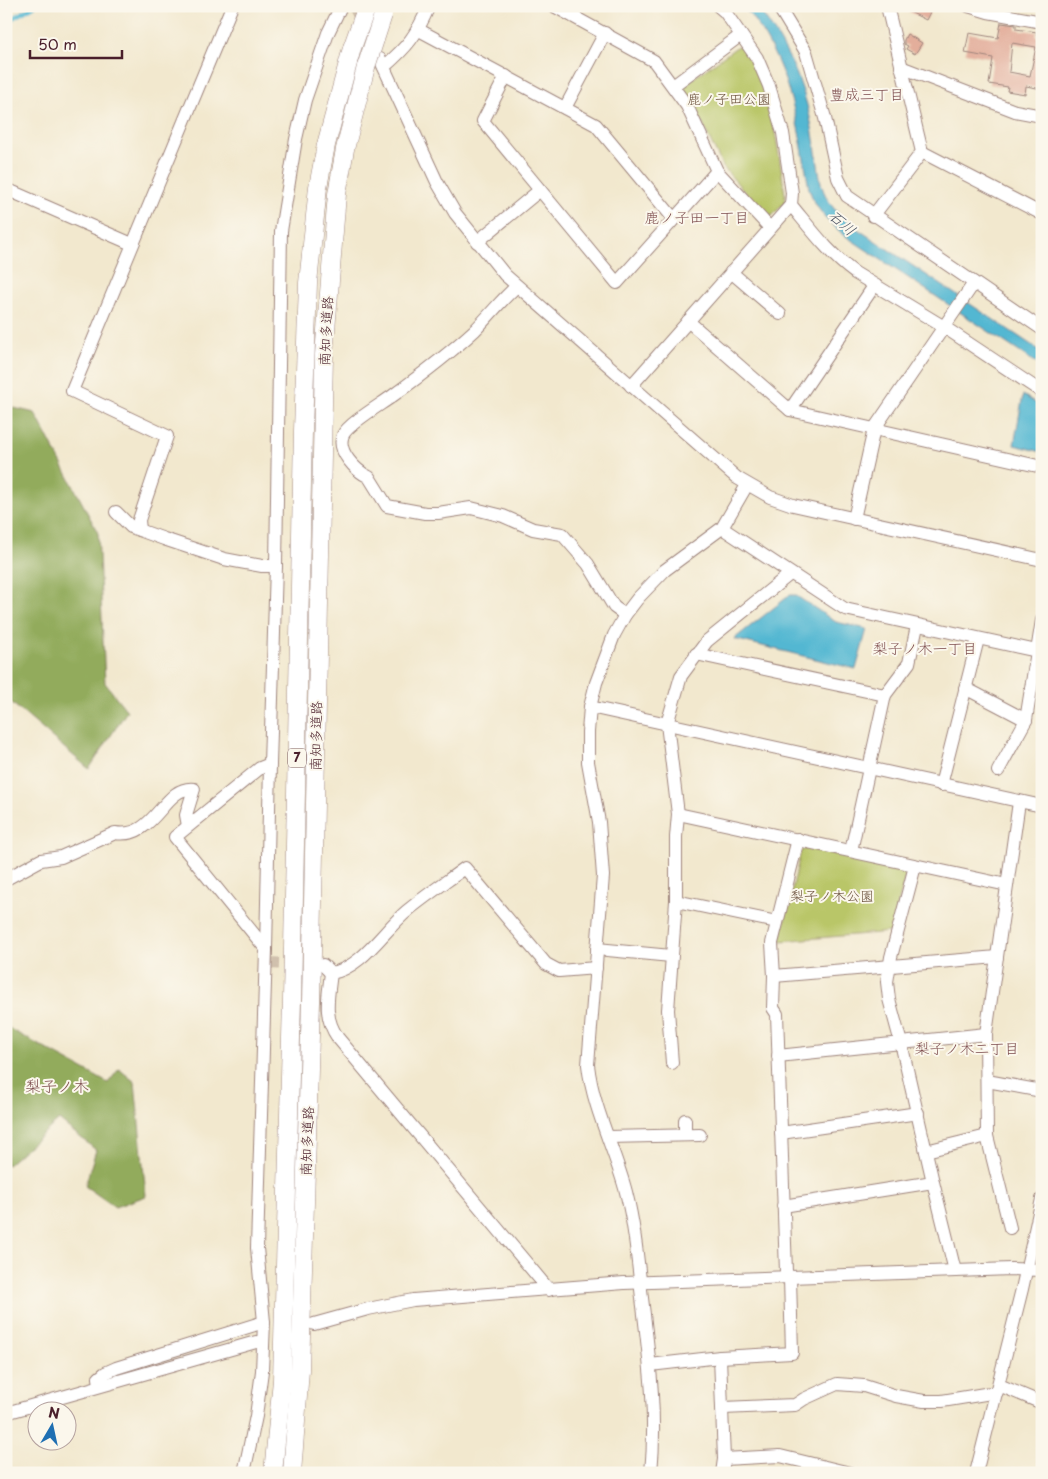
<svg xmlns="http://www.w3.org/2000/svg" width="1048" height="1479" viewBox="0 0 1048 1479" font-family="'Playpen Sans','Klee One',sans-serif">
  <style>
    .green { fill: #b9c667; stroke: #827249 }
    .forest { fill: #92ab5c; stroke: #6e6544 }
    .water { fill: #53b7d2; stroke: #4e6b7e }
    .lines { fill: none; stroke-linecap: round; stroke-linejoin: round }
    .stream { stroke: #53b7d2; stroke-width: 4 }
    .building { fill: #e3ae9b; fill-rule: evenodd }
    .minor-tunnel { stroke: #d0c0ad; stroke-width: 12; stroke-dasharray: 12 6; stroke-linecap: butt }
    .minor-casing { stroke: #9e847c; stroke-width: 14 }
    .highway-casing { stroke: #9e847c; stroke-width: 19 }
    .minor { stroke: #fff; stroke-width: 12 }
    .highway { stroke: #fff; stroke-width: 18 }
    .highway-bridge-casing { stroke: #9e847c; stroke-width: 19; stroke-linecap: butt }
    .highway-bridge { stroke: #fff; stroke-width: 18 }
    .labels { text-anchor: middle; stroke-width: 4; stroke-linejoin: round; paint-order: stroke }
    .shield { fill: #fbf7ec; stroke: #7f6065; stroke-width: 1 }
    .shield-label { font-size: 12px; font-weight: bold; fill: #4a1f2b }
    .park-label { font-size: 14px; fill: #6b513d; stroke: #fbf7ec }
    .street-label { font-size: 14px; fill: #4a1f2b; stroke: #fbf7ec }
    .neighbourhood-label { font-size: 15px; fill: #805152; stroke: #fbf7ec }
    .water-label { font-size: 15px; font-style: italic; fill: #4d5465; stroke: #fbf7ec }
    .quarter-label { font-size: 16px; fill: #805152; stroke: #fbf7ec }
  </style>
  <rect width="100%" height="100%" fill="#fbf7ec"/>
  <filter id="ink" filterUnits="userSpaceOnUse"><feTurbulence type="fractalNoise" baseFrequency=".02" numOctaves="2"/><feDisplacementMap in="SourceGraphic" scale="10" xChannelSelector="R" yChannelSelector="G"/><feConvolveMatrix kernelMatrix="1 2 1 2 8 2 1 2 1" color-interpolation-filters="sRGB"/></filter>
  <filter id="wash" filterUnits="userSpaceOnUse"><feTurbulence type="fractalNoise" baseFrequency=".0096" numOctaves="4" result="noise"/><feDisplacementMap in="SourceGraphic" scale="20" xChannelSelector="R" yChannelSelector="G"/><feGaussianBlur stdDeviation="1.12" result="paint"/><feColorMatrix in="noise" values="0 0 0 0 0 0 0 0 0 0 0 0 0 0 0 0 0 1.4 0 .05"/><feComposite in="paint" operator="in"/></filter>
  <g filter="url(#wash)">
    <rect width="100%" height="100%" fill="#f2e8ce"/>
    <g class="green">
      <path d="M738 46 743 47C772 90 777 144 785 194V202L772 216 765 215 723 167 694 106 682 90 684 85Z"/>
      <path d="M807 848 903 869 906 873 891 932 780 941 801 851Z"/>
    </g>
    <g class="forest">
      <path d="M6 406 35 413 98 533 105 683 127 711 89 769 6 698Z"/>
      <path d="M6 1027 108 1083 119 1069 135 1082 146 1196 115 1207 85 1186 96 1150 59 1120 6 1166Z"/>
    </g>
    <g class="water">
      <path d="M743 6H757C773 29 789 53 799 80 812 113 815 149 821 183 826 202 837 214 853 226L1042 352V367L847 237C830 224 816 210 809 189 798 122 789 60 743 6Z"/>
      <path d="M1023 395 1042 407V452L1014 445Z"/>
      <path d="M790 595H795L836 622 867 629 856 669 734 639Z"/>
    </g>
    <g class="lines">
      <path class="stream" d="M6 22 34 6"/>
    </g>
    <g id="blocks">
      <g class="building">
        <path d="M898 6H933L926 20Z"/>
        <path d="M1001 23 1016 25V29L1037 32 1036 36 1042 37V89L1026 86 1025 94 1007 91 1008 87 989 84 993 58 965 53 969 33 998 38ZM1012 43 1036 47 1030 76 1009 72Z"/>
        <path d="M907 34 922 43 915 54 906 49 908 46 904 44V40Z"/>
      </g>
    </g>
  </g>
  <g filter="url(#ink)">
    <use href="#blocks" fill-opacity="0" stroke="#9e847c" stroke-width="1"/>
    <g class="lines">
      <g class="minor-tunnel">
        <path d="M354 6 363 25"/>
        <path d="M267 963 319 965"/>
      </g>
      <defs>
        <g id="minor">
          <path d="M554 6 654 61 687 106 717 171 770 228"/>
          <path d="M718 6 725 12 757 58 769 86 783 133 792 193 791 205C811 229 830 255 855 273L944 327 1042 392"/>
          <path d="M778 6 806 52 825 118 838 178 847 196 1042 329"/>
          <path d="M968 6 988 12 1042 22"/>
          <path d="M419 30 596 125 674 219"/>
          <path d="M380 59 437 182 455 213 505 275 737 478 770 497 793 505 1042 560"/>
          <path d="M384 67C408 46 416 36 429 6"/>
          <path d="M901 67 1015 111 1042 116"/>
          <path d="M506 76 483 121 617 283 717 171"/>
          <path d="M673 86 741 35"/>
          <path d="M565 108 605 33"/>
          <path d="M922 152 1042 214"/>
          <path d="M6 189 132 244"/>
          <path d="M873 216 922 152 887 6"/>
          <path d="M477 242 540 190"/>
          <path d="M731 272 780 314"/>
          <path d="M517 286C502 299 489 316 475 330 448 355 420 376 391 397 380 405 348 424 343 435 336 451 356 471 369 477L387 506 425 513H438L471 508 503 516 533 529 562 534 588 564 614 607 625 615"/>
          <path d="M688 321 790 410 1042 467"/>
          <path d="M631 386 791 205"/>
          <path d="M790 410 874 286"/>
          <path d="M116 512 131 527 164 539 224 559 262 566H276"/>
          <path d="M854 519 874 429 974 283"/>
          <path d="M722 528 845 609 1037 651"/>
          <path d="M140 530 139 520 167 436 72 391 232 6"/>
          <path d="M696 654 885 695"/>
          <path d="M965 688 1026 720"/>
          <path d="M590 707 1042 806"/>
          <path d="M998 771 1026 720 1042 620"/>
          <path d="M941 785 978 639"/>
          <path d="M678 814 1007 885"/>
          <path d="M851 851 885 695 909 663 917 626"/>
          <path d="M915 866 891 957 887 982 889 999 901 1043 933 1182 955 1271"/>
          <path d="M6 879 41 860 61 857 115 833C156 840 163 785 194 789L186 815 188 826"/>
          <path d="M676 901 777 922"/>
          <path d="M266 949 270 764"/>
          <path d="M597 949 671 956"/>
          <path d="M323 965 331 973C361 969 384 930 407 911 425 896 446 882 465 868L546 964 559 971 596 968"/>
          <path d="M331 973C328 998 323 1017 338 1038L549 1290"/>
          <path d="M774 976 997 957"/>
          <path d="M778 1056 986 1034"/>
          <path d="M672 1063 668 1010 676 901V837L678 814 667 724 681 676 707 641 790 574"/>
          <path d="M987 1081 1042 1091"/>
          <path d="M685 1120V1135"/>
          <path d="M781 1133 918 1113"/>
          <path d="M608 1137 700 1135"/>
          <path d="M926 1151 987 1136"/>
          <path d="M783 1206 933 1182"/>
          <path d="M1010 1228 987 1136 986 1034 1019 802"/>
          <path d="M314 1324 368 1309 413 1300 624 1283 1011 1269 1042 1270"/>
          <path d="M720 1357 724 1459 722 1473"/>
          <path d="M650 1365 720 1357 792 1353 790 1278 786 1272 777 1014 773 1008 774 976 772 943 798 839"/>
          <path d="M100 1385 99 1378 105 1373 116 1368 264 1322"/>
          <path d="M999 1385 1042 1403"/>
          <path d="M723 1408 795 1405 804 1399 837 1384 864 1386 896 1396 924 1401H942L997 1392"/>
          <path d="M6 1413 256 1342"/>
          <path d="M724 1459 780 1456 850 1473"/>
          <path d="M244 1473 256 1416 262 1371 264 1322 257 1248 266 949 175 837 260 768 270 764 276 566 281 231 296 139 305 100 328 33 341 6"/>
          <path d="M651 1473C657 1414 649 1356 642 1298 638 1263 635 1227 626 1192 615 1150 593 1109 588 1065L603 876 599 822 588 762V732L590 707 596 683 614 635 625 615 638 598 665 570 722 528 747 485"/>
          <path d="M976 1473 1022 1289 1042 1199"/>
        </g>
        <g id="highway">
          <path d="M273 1473 282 1380 292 1000 303 431 308 283 318 187 326 145 352 48"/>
          <path d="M292 1473 300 1370 311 1002 324 355 337 194 345 149 366 67"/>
        </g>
      </defs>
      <use href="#minor" class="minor-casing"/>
      <use href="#highway" class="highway-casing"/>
      <use href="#minor" class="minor"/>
      <use href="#highway" class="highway"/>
      <defs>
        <g id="highway-bridge">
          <path d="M352 48 367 6"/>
          <path d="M366 67 383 15"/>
        </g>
      </defs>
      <use href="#highway-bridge" class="highway-bridge-casing"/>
      <use href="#highway-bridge" class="highway-bridge"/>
    </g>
  </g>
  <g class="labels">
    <rect class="shield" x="288" y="748.5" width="18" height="19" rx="4"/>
    <g class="shield-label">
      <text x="297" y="762">7</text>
    </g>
    <g class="park-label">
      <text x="729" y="104">鹿ノ子田公園</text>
      <text x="832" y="901">梨子ノ木公園</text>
    </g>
    <g class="street-label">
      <text transform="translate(326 331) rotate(-87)" y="5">南知多道路</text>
      <text transform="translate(316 736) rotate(-89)" y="5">南知多道路</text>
      <text transform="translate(307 1141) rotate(-88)" y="5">南知多道路</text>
    </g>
    <g class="neighbourhood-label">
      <text x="867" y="100">豊成三丁目</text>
      <text x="697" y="223">鹿ノ子田一丁目</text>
      <text x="925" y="654">梨子ノ木一丁目</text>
      <text x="967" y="1054">梨子ノ木二丁目</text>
    </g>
    <g class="water-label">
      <text transform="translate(842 223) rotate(41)" y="5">石川</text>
    </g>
    <g class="quarter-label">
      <text x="57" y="1092">梨子ノ木</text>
    </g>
  </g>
  <rect width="1048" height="1479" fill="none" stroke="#fbf7ec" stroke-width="25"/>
  <g transform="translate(52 1426) rotate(9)"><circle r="24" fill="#fbf7ec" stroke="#b4a19f"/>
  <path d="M0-4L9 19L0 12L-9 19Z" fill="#1f6fb2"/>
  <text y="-8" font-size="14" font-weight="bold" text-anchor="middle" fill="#4a1f2b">N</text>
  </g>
  <path d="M30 50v8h92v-8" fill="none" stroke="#4a1f2b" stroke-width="2.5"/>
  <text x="38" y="50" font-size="15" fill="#4a1f2b" stroke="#fbf7ec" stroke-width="4" paint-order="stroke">50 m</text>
</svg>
